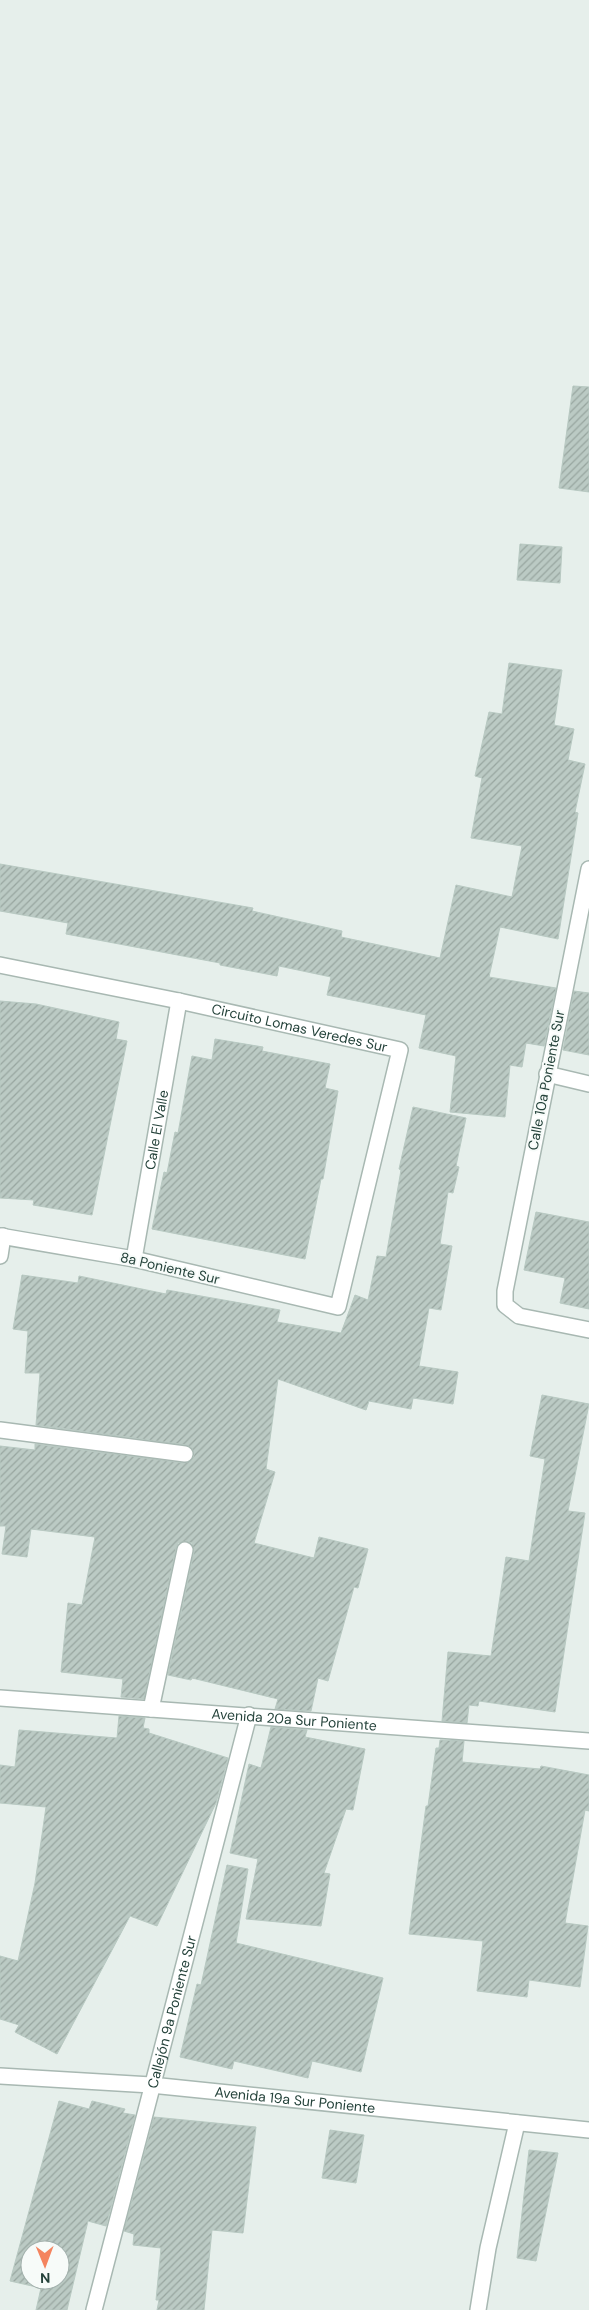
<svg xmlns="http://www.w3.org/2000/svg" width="589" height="2310" viewBox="0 0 589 2310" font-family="'DM Sans',sans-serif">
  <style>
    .building { fill: url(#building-hatch); stroke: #b8c9c2; fill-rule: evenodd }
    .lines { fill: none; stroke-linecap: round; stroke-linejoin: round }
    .minor-casing { stroke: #a8b8b2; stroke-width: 18 }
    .minor { stroke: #fff; stroke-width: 15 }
    .labels { text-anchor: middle; stroke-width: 4; stroke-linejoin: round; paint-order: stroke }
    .street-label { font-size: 14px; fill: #24423a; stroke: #f7fbf9 }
  </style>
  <defs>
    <pattern id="building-hatch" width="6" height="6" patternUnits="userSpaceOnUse" patternTransform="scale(1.25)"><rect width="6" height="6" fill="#bbcac4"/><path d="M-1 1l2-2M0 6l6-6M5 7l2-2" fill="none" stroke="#98a6a0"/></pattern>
  </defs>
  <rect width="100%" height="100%" fill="#e6efeb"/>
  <g class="building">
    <path d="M573 386 589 387V492L559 488Z"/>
    <path d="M520 544 562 547 560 583 517 580Z"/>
    <path d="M509 663 562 670 554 725 574 729 568 760 585 764 575 812 578 813 558 939 500 927 489 977 556 988 544 1046 526 1043 522 1067 510 1065 505 1117 450 1112 456 1056 419 1048 426 1015 327 995 331 977 279 966 277 976 220 965V963L66 934 68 923 0 911V864L253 908 252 911 342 931 341 937 440 958 456 885 512 897 522 846 471 838 482 778 475 776 489 712 502 714Z"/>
    <path d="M574 991 589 993V1055L563 1050Z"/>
    <path d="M0 1001 36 1004 119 1022 116 1039 127 1041 92 1215 33 1205 34 1200 0 1198Z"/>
    <path d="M215 1039 263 1047 262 1051 330 1064 325 1088 338 1091 323 1179H321L305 1259 152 1229 164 1172 167 1173 175 1132 178 1133 192 1056 212 1060Z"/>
    <path d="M413 1107 466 1118 456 1166 459 1167 453 1193 448 1192 440 1244 452 1246 441 1310 429 1308 419 1366 458 1372 453 1404 413 1398 411 1409 369 1401 366 1410 278 1379 266 1469 275 1472 254 1543 314 1558 319 1537 368 1549 358 1588 354 1587 328 1681 318 1678 311 1711 275 1709 278 1699 192 1678 191 1680 168 1675 194 1552 192 1543 186 1541 178 1543 176 1548 144 1699 121 1697 123 1679 61 1672 68 1603 82 1605 95 1537 31 1529 27 1557 2 1554 6 1526H0V1446L35 1450V1444L184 1463 192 1460 194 1455 191 1447 186 1445 36 1425 40 1373H25L28 1331 13 1329 22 1275 78 1283 79 1276 166 1294 167 1290 280 1310 277 1322 341 1333 355 1295 368 1300 377 1256 386 1257 401 1170 399 1169Z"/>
    <path d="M536 1212 589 1222V1309L560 1303 565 1278 524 1270Z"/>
    <path d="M542 1395 589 1404 568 1511 585 1513 555 1712 479 1701 478 1706 469 1705 467 1723 442 1721 448 1652 491 1656 506 1557 529 1561 545 1459 530 1456Z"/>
    <path d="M119 1716 145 1718 143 1728 149 1729V1733L228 1758 216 1803 157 1926 130 1916 57 2054 15 2032 19 2025 0 2019V1956L18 1961 35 1883 46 1807 0 1803V1765L15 1767 19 1730 117 1738Z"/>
    <path d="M271 1727 307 1730 305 1737 365 1749 353 1810 346 1809 324 1873 330 1874 321 1926 246 1919 258 1859 230 1853 249 1764 261 1768Z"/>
    <path d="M440 1740 464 1741 462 1762 540 1769 541 1766 589 1775V1811L585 1810 565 1923 588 1926 580 1987 529 1980 527 1997 477 1991 483 1941 409 1934 426 1806H428L436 1748H439Z"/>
    <path d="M227 1865 248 1869 236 1943 383 1978 361 2072 312 2061 308 2078 234 2061 232 2069 180 2057 197 1984 201 1985Z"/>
    <path d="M59 2101 89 2109 92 2101 125 2109 123 2113 135 2115 106 2226 88 2221 67 2310H36L41 2288 10 2281ZM30 2250H60V2280H30Z"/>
    <path d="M154 2117 256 2127 243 2233 212 2230 204 2310H157L159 2300H156L161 2248 133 2245 134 2234 124 2231Z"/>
    <path d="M330 2130 364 2135 356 2183 322 2178Z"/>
    <path d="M529 2150 558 2153 536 2261 517 2258Z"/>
  </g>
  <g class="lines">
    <defs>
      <g id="minor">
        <path d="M589 869 505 1291V1305L519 1316 589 1330"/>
        <path id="s1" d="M0 965 179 1001 400 1050 338 1307 134 1259 0 1236"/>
        <path d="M547 1074 589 1084"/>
        <path d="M0 1256 3 1236"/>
        <path id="s2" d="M134 1259 179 1001"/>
        <path d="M0 1430 185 1454"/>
        <path id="s3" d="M0 1698 589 1741"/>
        <path d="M151 1709 185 1550"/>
        <path id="s4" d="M0 2076 151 2085 589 2130"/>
        <path id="s5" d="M94 2310 249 1715"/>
        <path d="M478 2310 488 2248 517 2123"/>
      </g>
    </defs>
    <use href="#minor" class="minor-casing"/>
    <use href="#minor" class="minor"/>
  </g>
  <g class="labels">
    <g class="street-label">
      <text dy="5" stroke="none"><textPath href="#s1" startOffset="306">Circuito Lomas Veredes Sur</textPath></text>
      <text transform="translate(546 1080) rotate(-79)" y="5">Calle 10a Poniente Sur</text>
      <text dy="5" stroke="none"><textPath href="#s2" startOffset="131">Calle El Valle</textPath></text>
      <text transform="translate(170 1268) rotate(13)" y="5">8a Poniente Sur</text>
      <text dy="5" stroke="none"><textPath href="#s3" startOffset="295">Avenida 20a Sur Poniente</textPath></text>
      <text dy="5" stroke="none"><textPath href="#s5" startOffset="308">Callejón 9a Poniente Sur</textPath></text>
      <text dy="5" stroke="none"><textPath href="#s4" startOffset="296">Avenida 19a Sur Poniente</textPath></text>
    </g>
  </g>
  <g transform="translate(45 2265) rotate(179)"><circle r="24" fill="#f7fbf9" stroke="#a3b1ad"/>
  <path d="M0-4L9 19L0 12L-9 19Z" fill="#f4845f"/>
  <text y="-8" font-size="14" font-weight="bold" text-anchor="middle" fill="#24423a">N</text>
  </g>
</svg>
